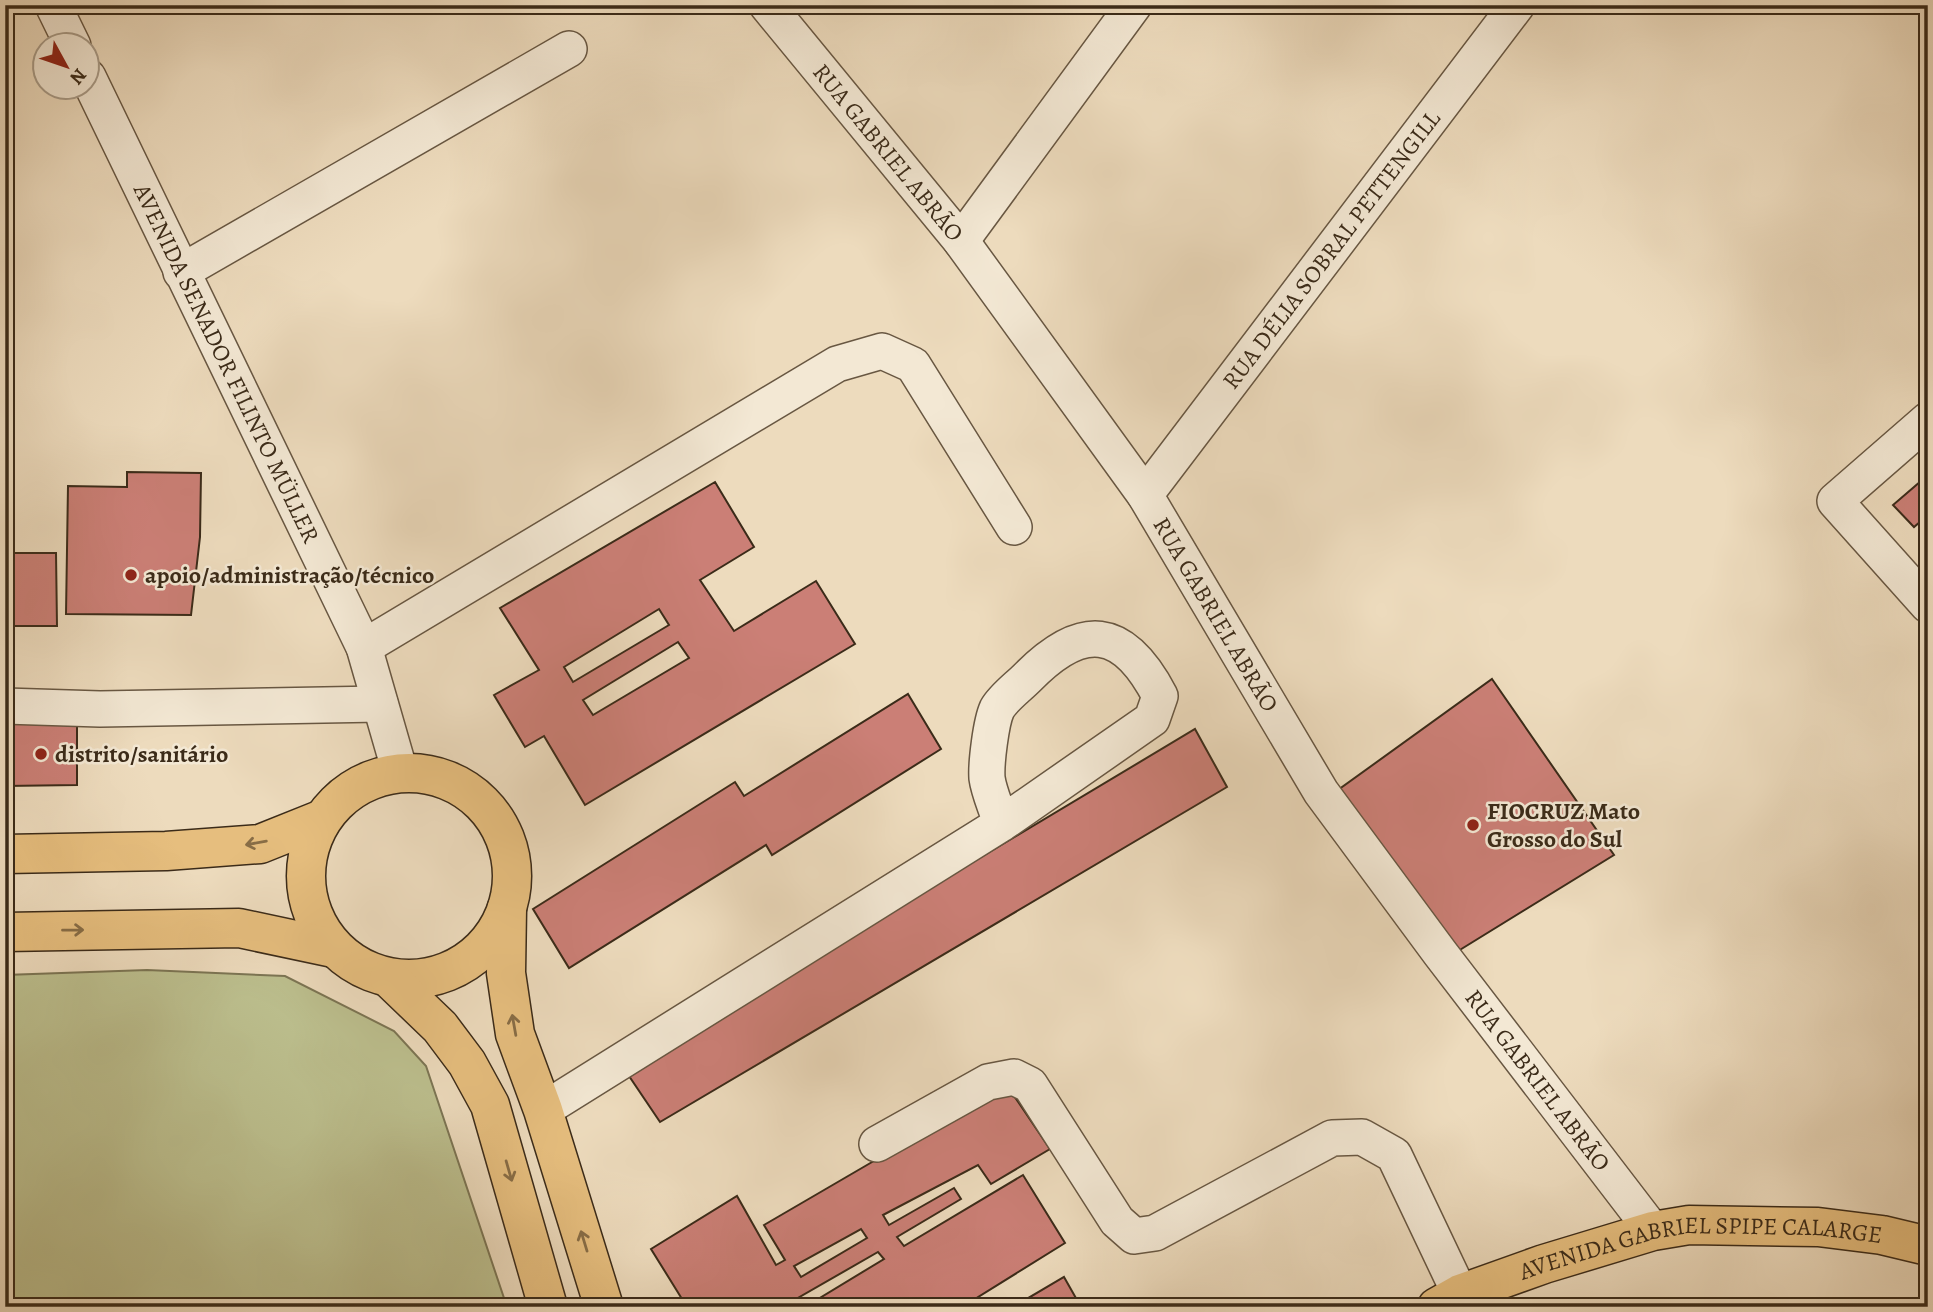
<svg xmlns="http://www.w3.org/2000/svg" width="1933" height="1312" viewBox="0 0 1933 1312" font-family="Alegreya,serif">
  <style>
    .green { fill: #bcbf8e; stroke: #7c7554; stroke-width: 2 }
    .building { fill: #cb7f76; stroke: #3b2b19; stroke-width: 2; fill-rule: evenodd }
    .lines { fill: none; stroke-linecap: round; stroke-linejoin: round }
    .minor-casing { stroke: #685742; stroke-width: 38 }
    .major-casing { stroke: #3b2b19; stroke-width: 41 }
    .minor { stroke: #f3e8d4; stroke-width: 35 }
    .major { stroke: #e6be7e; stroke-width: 38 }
    .oneway { stroke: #886d46 }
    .poi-dot { fill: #8f2418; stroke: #f3e8d4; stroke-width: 2.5 }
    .labels { text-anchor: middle; stroke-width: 5; stroke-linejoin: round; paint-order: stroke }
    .street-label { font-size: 24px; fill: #3b2b19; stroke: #f3e8d4 }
    .poi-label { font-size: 24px; font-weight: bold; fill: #3b2b19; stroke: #f3e8d4; text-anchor: start }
  </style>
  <rect width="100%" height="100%" fill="#eddbbd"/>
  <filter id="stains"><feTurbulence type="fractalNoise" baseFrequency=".00286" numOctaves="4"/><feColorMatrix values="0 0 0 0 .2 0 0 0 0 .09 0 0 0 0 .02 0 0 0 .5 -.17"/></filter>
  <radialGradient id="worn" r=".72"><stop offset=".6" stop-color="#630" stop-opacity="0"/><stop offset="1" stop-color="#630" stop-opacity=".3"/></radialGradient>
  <path class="green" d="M147 970 285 976 394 1031 426 1066 507 1307H5V975Z"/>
  <g class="building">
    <path d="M127 472 201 473 200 537 191 615 66 614 68 486 127 487Z"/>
    <path d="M1928 475V515L1914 527 1893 505Z"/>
    <path d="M715 482 754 547 700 580 734 631 816 581 855 644 585 805 544 736 525 747 494 695 539 670 500 608ZM659 609 669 625 573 682 564 667ZM678 642 689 658 593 715 583 700Z"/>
    <path d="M5 553H56L57 626H5Z"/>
    <path d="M1492 679 1614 855 1450 956 1331 795Z"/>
    <path d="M908 694 941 749 772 855 766 845 569 968 533 909 735 782 744 796Z"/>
    <path d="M77 723V785L5 786V724Z"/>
    <path d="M1195 729 1227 787 660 1122 625 1070Z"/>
    <path d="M1006 1084 1050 1149 991 1184 978 1165 883 1215 889 1225 954 1188 961 1199 897 1237 904 1246 1023 1175 1065 1243 962 1307H805L884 1259 878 1252 782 1307H687L651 1249 737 1196 776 1265 785 1260 764 1225ZM861 1229 867 1238 801 1277 794 1266Z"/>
    <path d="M1064 1277 1081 1307H1013Z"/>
  </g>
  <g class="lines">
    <defs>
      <g id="minor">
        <path d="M53 5 73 46"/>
        <path id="s1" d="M767 5 961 241 1145 495 1321 792 1440 953 1653 1231"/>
        <path id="s2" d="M88 77 364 647 400 772"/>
        <path d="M961 241 1134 5"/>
        <path d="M181 272 569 49"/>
        <path d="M1928 420 1835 501 1928 605"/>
        <path id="s3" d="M1145 495 1517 5"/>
        <path d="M364 647 837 364 882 351 913 365 1014 527"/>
        <path d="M5 706 100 709 380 704"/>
        <path d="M543 1110 1001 824 1152 719 1160 696C1123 625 1082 622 1027 678 1018 687 1003 698 997 709 991 722 986 763 987 778 989 793 997 809 1001 824"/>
        <path d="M877 1144 988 1082 1014 1077 1030 1085 1117 1221 1134 1236 1155 1233 1332 1138 1362 1137 1394 1155 1460 1294"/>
      </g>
      <g id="major">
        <circle cx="409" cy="876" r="103"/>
        <path d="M5 854 166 851 260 844 320 820"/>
        <path d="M507 908 506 973 515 1034 543 1110 604 1307"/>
        <path d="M5 932 239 928 333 948"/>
        <path d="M389 978 440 1027 467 1063 490 1105 548 1307"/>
        <path id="s4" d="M1437 1307 1460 1294 1544 1264 1653 1231 1689 1225 1818 1227 1882 1235 1928 1246"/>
      </g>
    </defs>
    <use href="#minor" class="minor-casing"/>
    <use href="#major" class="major-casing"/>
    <use href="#minor" class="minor"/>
    <use href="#major" class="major"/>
  </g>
  <defs><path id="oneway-shaft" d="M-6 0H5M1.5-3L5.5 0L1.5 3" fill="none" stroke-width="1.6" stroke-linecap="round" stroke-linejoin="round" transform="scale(1.75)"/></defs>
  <g class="oneway">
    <use href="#oneway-shaft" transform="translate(256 843) rotate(170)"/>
    <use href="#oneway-shaft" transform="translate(73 930) rotate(-1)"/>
    <use href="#oneway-shaft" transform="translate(514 1025) rotate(-100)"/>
    <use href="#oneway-shaft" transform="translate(509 1171) rotate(74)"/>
    <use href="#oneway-shaft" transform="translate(584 1241) rotate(-107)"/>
  </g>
  <g class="poi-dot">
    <circle cx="131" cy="575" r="7"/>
    <circle cx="41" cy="754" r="7"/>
    <circle cx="1473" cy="825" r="7"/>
  </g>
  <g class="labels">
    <g class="street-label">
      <text dy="8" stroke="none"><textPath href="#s1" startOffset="191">RUA GABRIEL ABRÃO</textPath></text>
      <text dy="8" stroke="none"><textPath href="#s3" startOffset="308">RUA DÉLIA SOBRAL PETTENGILL</textPath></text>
      <text dy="8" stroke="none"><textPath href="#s2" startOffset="318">AVENIDA SENADOR FILINTO MÜLLER</textPath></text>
      <text dy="8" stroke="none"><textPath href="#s1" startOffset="758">RUA GABRIEL ABRÃO</textPath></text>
      <text dy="8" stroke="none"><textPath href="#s1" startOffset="1325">RUA GABRIEL ABRÃO</textPath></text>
      <text dy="8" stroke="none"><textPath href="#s4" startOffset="275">AVENIDA GABRIEL SPIPE CALARGE</textPath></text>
    </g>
    <g class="poi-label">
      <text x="145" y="583">apoio/administração/técnico</text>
      <text x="55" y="762">distrito/sanitário</text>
      <text x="1487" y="819">FIOCRUZ Mato<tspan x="1487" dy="28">Grosso do Sul</tspan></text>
    </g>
  </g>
  <rect width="1933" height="1312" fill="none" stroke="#eddbbd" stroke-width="28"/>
  <rect x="7" y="7" width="1919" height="1298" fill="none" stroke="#3b2b19" stroke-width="3.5"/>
  <rect x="14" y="14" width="1905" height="1284" fill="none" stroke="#3b2b19" stroke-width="2"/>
  <g transform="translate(66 66) rotate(130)"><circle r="33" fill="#f3e8d4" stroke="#a99c89" stroke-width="2"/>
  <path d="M0-5L12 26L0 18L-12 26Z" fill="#8f2418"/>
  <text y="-10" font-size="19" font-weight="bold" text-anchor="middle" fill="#3b2b19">N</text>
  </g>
  <rect width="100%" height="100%" filter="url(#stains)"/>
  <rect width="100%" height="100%" fill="url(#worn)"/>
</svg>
